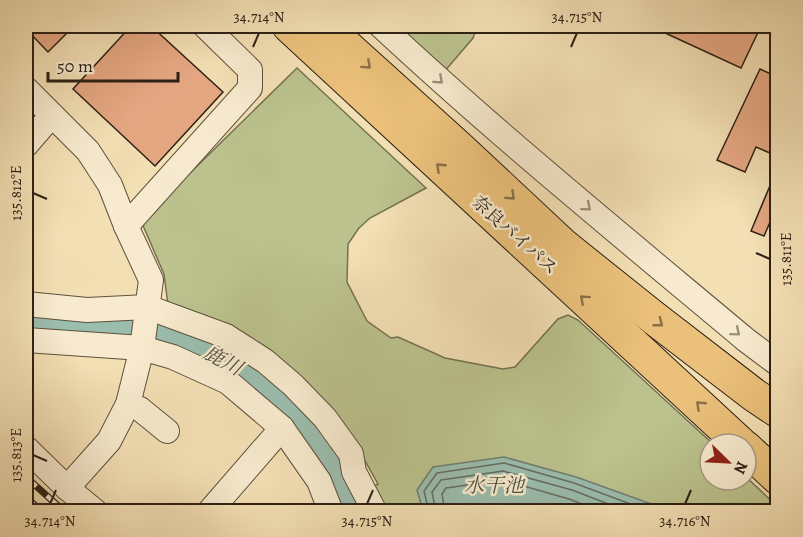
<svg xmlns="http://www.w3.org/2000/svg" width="803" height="537" viewBox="0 0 803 537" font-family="Alegreya,'Noto Serif JP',serif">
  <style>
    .green { fill: #bbc28d; stroke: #747151; stroke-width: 1.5 }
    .water { fill: #9bbdae; stroke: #6f7e71; stroke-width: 1.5 }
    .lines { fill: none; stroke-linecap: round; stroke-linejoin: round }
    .shore { stroke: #646e62; stroke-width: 1.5 }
    .river { stroke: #9bbdae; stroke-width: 32 }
    .building { fill: #e5a782; stroke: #2c2015; stroke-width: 1.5 }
    .minor-casing { stroke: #5e503d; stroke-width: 26 }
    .highway-casing { stroke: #2c2015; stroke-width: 35 }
    .minor { stroke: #f7eace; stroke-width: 24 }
    .highway { stroke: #eac07a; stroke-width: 33 }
    .rail-casing { stroke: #2c2015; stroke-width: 7 }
    .rail { stroke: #f7eace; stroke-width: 4.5; stroke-dasharray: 14; stroke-linecap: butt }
    .oneway { stroke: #8b7048 }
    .oneway2 { stroke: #9c8f7b }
    .ticks { fill: none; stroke: #2c2015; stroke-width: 2 }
    .labels { text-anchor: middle; stroke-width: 5; stroke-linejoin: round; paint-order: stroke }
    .street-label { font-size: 18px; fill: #2c2015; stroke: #f7eace }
    .water-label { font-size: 20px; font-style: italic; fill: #4d4f43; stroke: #f7eace }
    .neatline { fill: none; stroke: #2c2015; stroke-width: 2 }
    .ticks-label { font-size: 15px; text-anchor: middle; fill: #2c2015 }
  </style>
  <rect width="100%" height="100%" fill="#f3dfb4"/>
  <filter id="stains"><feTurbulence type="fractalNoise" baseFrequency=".00333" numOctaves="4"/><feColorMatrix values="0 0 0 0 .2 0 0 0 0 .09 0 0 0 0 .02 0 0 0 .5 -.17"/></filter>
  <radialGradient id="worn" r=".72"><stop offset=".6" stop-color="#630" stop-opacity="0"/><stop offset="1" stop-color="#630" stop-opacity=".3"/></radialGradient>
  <g class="green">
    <path d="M394 26H477L473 38 444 72Z"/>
    <path d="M297 68 426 188 370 218 359 228 348 244 347 282 367 321 391 338 398 337 445 358 503 369 515 367 558 319 568 315 578 320 713 444H710V480H746V477L777 506V511H671L625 496 418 490 423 511H382L370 489 378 484 345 425 325 403 168 305 164 274 141 221Z"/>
  </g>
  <path class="water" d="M504 457 576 477 671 511H423L417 490 433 467Z"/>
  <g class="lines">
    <g class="shore">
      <path d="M429 512 424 491 437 473 504 463 574 483 652 512"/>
      <path d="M436 512 432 492 441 480 503 471 572 490 629 512"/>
      <path d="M445 512 442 494 446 488 503 480 569 499 602 512"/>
    </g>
    <path class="river" d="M26 322 132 326 165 332 235 364 274 394 306 428 332 464 352 512"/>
  </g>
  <g class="building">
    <path d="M26 26H74L48 52 26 29Z"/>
    <path d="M131 26H151L223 92 155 166 73 89Z"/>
    <path d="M650 26H761L741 68Z"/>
    <path d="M760 69 777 77V156L756 147 745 172 717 160Z"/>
    <path d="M777 169V206L764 236 751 231Z"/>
  </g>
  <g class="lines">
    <defs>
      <g id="minor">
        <path d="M381 26C498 135 623 237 746 340L778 364"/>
        <path d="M26 89 88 151 110 185 126 226 151 280 142 348 128 404 109 441 67 488"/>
        <path d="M26 145 52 115"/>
        <path d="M126 226 250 88V70L205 26"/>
        <path d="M26 304 87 310 147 307 226 336 265 361 293 385 325 418 351 454 354 472 375 512"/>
        <path d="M26 340 142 348 173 357 228 382 282 428 319 481 331 512"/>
        <path d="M128 404 140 409 167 431"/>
        <path d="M26 448 67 488 96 512"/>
        <path d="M209 512 282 428"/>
      </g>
      <g id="highway">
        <path d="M289 26 741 444"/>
        <path d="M324 26 458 147 564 246 654 318 754 395 778 411"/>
        <path d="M746 448 778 478"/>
      </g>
    </defs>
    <use href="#minor" class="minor-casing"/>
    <use href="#highway" class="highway-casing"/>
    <use href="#minor" class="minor"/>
    <use href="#highway" class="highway"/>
    <defs>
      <g id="rail">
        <path d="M26 477 65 512"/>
        <path d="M26 497 42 512"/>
      </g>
    </defs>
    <use href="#rail" class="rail-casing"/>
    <use href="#rail" class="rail"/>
  </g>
  <defs><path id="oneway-chevron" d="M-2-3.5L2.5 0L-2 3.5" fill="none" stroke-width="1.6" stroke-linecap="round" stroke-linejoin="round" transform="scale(1.5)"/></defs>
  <g class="oneway">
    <use href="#oneway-chevron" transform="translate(367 65) rotate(42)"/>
    <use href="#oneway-chevron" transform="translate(440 167) rotate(-137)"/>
    <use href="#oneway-chevron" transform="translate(511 196) rotate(43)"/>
    <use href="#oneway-chevron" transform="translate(584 299) rotate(-138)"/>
    <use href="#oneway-chevron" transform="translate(659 323) rotate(38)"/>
    <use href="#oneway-chevron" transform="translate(700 405) rotate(-137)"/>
  </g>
  <g class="oneway2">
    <use href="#oneway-chevron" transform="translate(439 80) rotate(42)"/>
    <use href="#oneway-chevron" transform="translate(587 207) rotate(40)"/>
    <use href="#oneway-chevron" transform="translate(736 332) rotate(40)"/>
  </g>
  <path class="ticks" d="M253 47 259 33M571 47 577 33M33 193 47 199M756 253 770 259M33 455 47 461M50 504 56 490M367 504 373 490M685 504 691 490"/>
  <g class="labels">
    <g class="street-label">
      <text transform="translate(515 235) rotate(42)" y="6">奈良バイパス</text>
    </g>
    <g class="water-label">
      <text transform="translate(223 360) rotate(28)" y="7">鹿川</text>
      <text x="494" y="492">水干池</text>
    </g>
  </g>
  <rect width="803" height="537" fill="none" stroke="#f3dfb4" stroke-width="66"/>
  <g transform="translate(728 462) rotate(114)"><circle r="28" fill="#f7eace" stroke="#a69984" stroke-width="1.5"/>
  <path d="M0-4.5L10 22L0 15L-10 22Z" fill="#8f2418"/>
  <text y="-9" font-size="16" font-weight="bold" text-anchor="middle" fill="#2c2015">N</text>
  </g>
  <path d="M48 72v9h130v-9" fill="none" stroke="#2c2015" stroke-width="3"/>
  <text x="57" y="72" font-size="18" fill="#2c2015" stroke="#f7eace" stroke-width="4.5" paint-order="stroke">50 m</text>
  <rect x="33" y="33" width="737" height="471" class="neatline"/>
  <g class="ticks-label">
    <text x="259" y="22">34.714°N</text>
    <text x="577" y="22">34.715°N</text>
    <text transform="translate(16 193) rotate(-90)" y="5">135.812°E</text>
    <text transform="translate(786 259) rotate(-90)" y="5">135.811°E</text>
    <text transform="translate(16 455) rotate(-90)" y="5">135.813°E</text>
    <text x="50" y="526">34.714°N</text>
    <text x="367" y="526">34.715°N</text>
    <text x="685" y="526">34.716°N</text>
  </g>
  <rect width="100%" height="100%" filter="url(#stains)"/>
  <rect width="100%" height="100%" fill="url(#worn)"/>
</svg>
